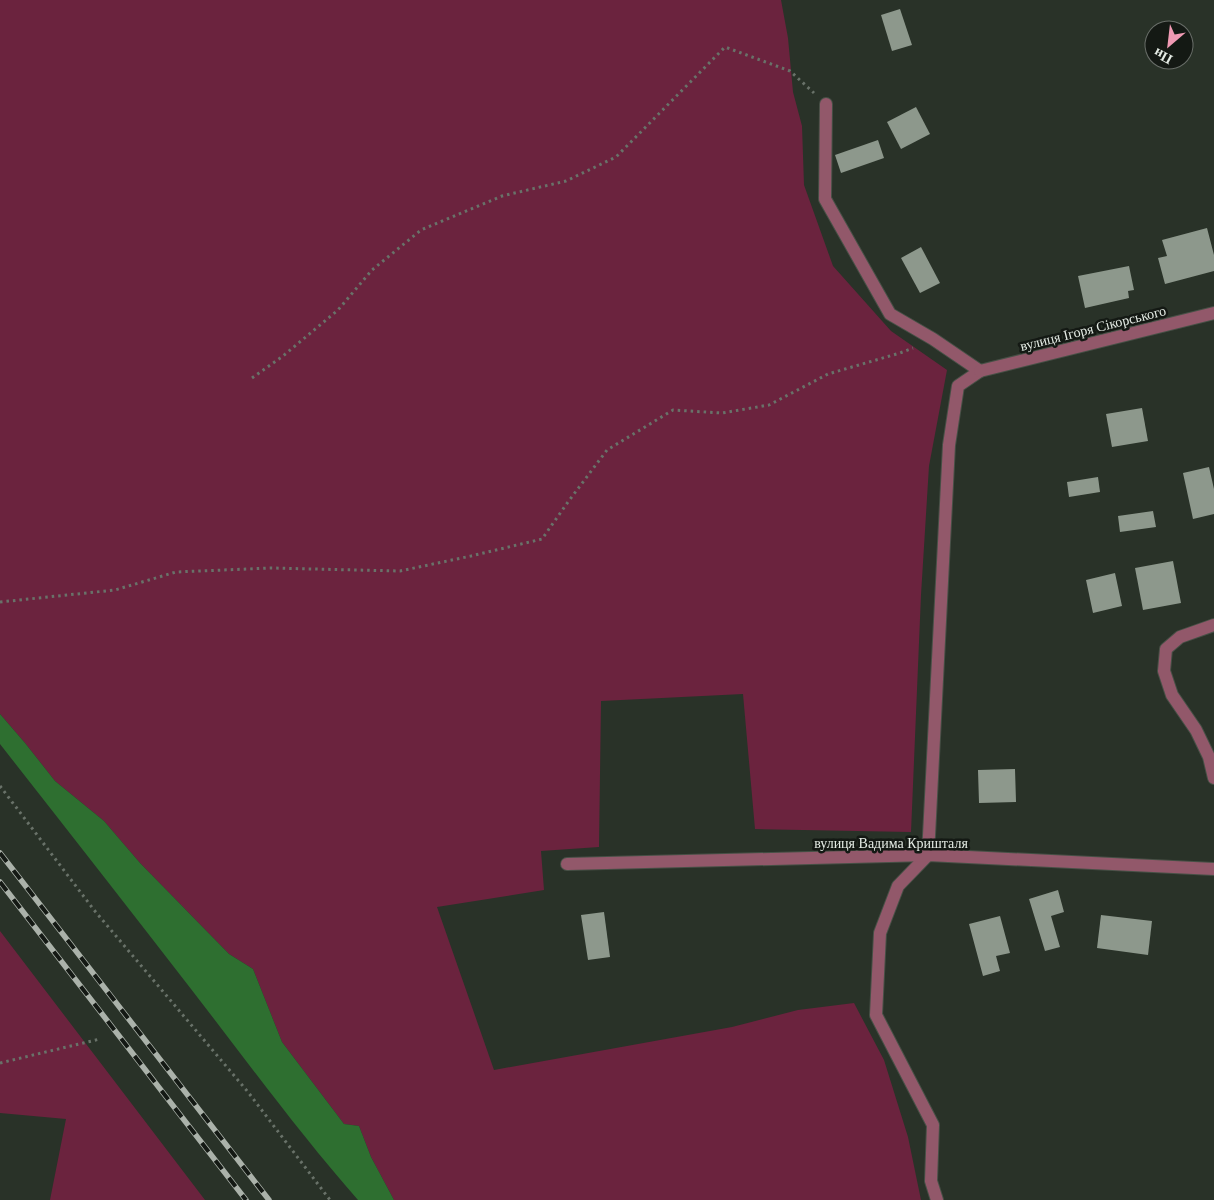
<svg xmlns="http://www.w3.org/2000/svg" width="1214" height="1200" viewBox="0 0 1214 1200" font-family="Georgia,serif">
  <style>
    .green { fill: #6b233e }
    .water { fill: #2e6f30 }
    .building { fill: #8d988c }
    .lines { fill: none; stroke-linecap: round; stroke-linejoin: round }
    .service-casing { stroke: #475046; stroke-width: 14 }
    .minor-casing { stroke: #475046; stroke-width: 14 }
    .path { stroke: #697269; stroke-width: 3; stroke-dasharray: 2.5 4; stroke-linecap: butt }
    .service { stroke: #92586a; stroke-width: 12 }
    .minor { stroke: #92586a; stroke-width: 12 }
    .rail-casing { stroke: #abb2aa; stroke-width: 5.5 }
    .rail { stroke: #141914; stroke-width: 4; stroke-dasharray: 11; stroke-linecap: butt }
    .labels { text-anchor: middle; stroke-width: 5; stroke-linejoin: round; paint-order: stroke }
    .street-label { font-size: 14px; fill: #e5ece5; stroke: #141914 }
  </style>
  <rect width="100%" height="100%" fill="#293228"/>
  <g class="green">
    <path d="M0 0H781L788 38 793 92 802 126 804 185 833 266 891 331 947 370 929 466 921 595 911 832 755 829 743 694 601 701 599 847 541 851 544 890 437 907 494 1070 732 1027 798 1010 854 1003 884 1060 908 1137 921 1200H394L371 1157 359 1126 344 1124 282 1042 253 969 229 954 140 863 104 821 55 781 25 743 0 714Z"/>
    <path d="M0 931 205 1200H50L66 1119 0 1113Z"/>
  </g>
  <path class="water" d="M0 714 25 743 55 781 104 821 140 863 229 954 253 969 282 1042 344 1124 359 1126 371 1157 394 1200H358C299 1133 246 1060 191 989 128 907 64 826 0 744Z"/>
  <g class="building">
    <path d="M900 9 912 45 892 51 881 15Z"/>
    <path d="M916 107 930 134 901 149 887 122Z"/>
    <path d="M878 140 884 158 841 173 835 155Z"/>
    <path d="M1207 228 1214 255V271L1165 284 1158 258 1167 256 1162 240Z"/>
    <path d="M921 247 940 283 920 293 901 258Z"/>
    <path d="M1129 266 1134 290 1128 291 1129 298 1085 308 1078 276Z"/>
    <path d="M1142 408 1148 441 1112 447 1106 414Z"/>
    <path d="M1209 467 1214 489V514L1193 519 1183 473Z"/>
    <path d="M1098 477 1100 492 1069 497 1067 482Z"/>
    <path d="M1153 511 1156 527 1120 532 1118 516Z"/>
    <path d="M1173 561 1181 603 1143 610 1135 568Z"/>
    <path d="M1115 573 1122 606 1093 613 1086 580Z"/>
    <path d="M1015 769 1016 802 979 803 978 770Z"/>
    <path d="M1058 890 1064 912 1051 916 1060 947 1045 951 1029 899Z"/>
    <path d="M604 912 610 957 588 960 581 915Z"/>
    <path d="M1101 915 1152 921 1148 955 1097 948Z"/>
    <path d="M1000 916 1010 953 996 956 1000 971 983 976 969 924Z"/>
  </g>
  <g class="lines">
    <defs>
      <path id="service" d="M826 104 825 199 890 314 933 339 980 371 958 386 949 445 928 855"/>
      <g id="minor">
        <path d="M980 371 1214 313"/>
        <path d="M1214 625 1180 637 1166 649 1164 671 1172 695 1196 730 1209 757 1214 778"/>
        <path d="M928 855 898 886 880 933 876 1015 933 1125 931 1181 937 1200"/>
        <path d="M567 864 928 855 1214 869"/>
      </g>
    </defs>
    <use href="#service" class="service-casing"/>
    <use href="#minor" class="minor-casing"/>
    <g class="path">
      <path d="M252 378 283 356 338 310 372 270 421 230 502 196 566 181 616 157 725 47 790 71 814 93"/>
      <path d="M0 602 115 590 176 572 271 568 400 571 471 556 542 539 568 502 607 450 673 410 722 413 769 405 828 374 900 353 913 348"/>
      <path d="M0 786 94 910 248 1092 330 1200"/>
      <path d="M0 1063 100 1039"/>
    </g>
    <use href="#service" class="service"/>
    <use href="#minor" class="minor"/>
    <defs>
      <g id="rail">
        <path d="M0 853 269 1200"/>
        <path d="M0 882 246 1200"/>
      </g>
    </defs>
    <use href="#rail" class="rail-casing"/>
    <use href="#rail" class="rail"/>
  </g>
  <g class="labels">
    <g class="street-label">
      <text transform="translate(1093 328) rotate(-14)" y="5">вулиця Ігоря Сікорського</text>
      <text x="891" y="848">вулиця Вадима Кришталя</text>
    </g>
  </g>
  <g transform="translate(1169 45) rotate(208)"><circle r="24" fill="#141914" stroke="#686d68"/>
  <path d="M0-4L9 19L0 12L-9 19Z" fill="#f09ab4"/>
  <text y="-8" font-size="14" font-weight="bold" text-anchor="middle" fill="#e5ece5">Пн</text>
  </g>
</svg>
